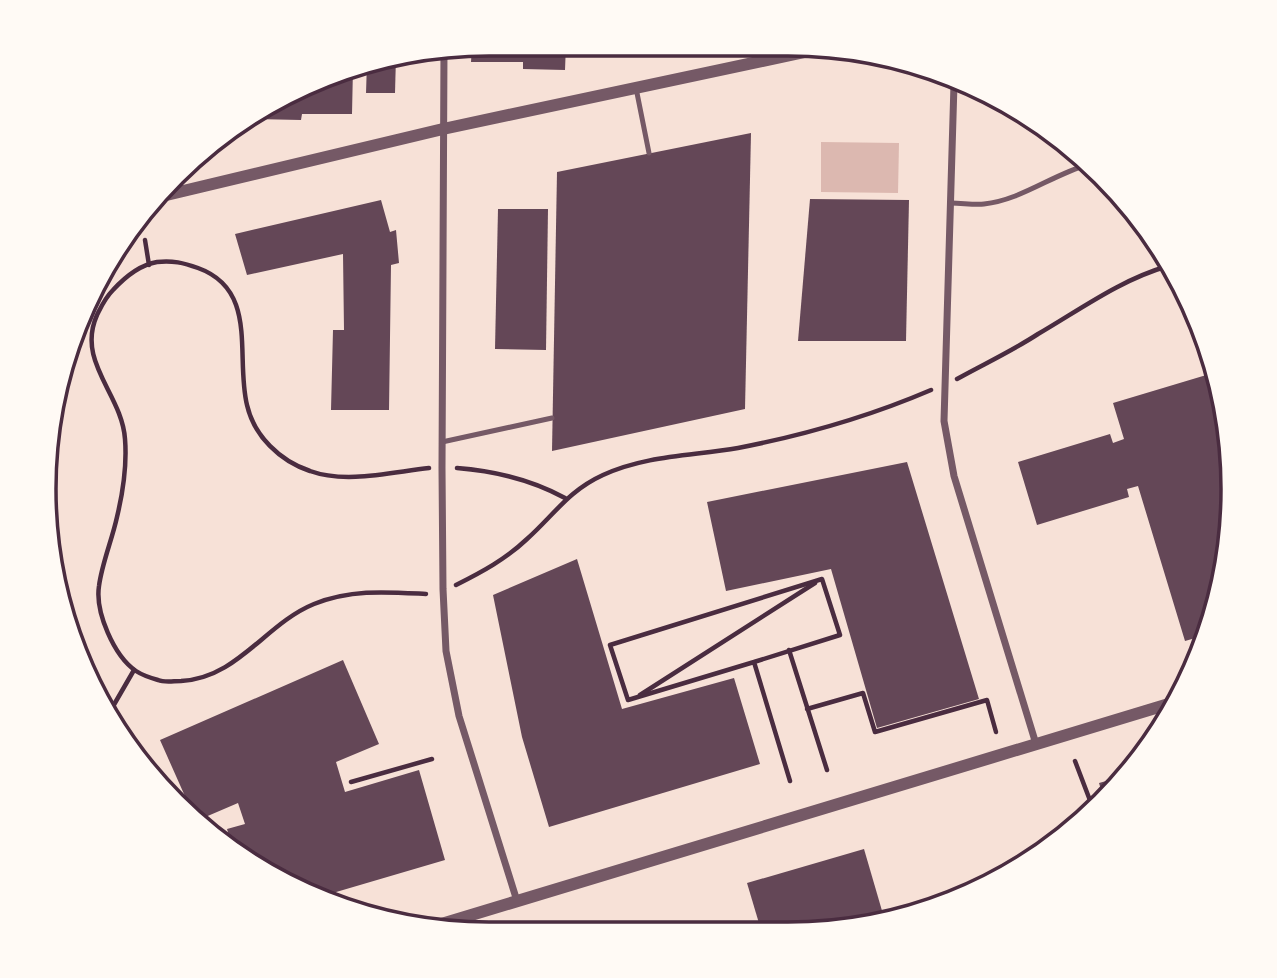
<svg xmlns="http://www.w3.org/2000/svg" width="1277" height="978" viewBox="0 0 1277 978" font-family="Overpass,sans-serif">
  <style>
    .water { fill: #dcb8b0 }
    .building { fill: #644757 }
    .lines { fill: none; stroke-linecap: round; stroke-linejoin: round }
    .path { stroke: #4a2c40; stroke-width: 4.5 }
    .service { stroke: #755966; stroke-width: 5 }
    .minor { stroke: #755966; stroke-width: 7 }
    .tertiary { stroke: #755966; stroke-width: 12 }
    .rim { fill: none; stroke: #4a2c40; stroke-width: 3.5 }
  </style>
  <rect width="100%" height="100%" fill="#f7e1d7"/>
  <path class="water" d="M821 142 899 143 898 193 821 192Z"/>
  <g class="building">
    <path d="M489 44H566L565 70 523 69V62H471L472 46Z"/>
    <rect x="585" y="44" width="41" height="7"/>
    <path d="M396 56 395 93H366L367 62Z"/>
    <path d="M353 68 352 114H302L301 120 252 119V114L266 104Z"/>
    <path d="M751 133 745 409 552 451 557 172Z"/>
    <path d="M810 199 909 200 906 341H798Z"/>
    <path d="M381 200 390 232 396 230 399 263 391 265 389 410H331L333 330H344L343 254 247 275 235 234Z"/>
    <path d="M498 209H548L546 350 495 349Z"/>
    <path d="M1213 373 1225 402V575L1199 637 1185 641 1138 486 1127 489 1129 497 1037 525 1018 462 1110 434 1113 443 1124 439 1113 403Z"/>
    <path d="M907 462 979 699 877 728 831 569 726 591 707 502Z"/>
    <path d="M577 559 622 709 734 678 760 764 549 827 522 737 493 595Z"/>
    <path d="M343 660 379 744 336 762 345 792 419 770 445 860 326 895 266 874 233 849 227 829 245 824 238 803 196 821 160 740Z"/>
    <path d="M1117 778 1103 791 1102 793 1099 783Z"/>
    <path d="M864 849 885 921 846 930H761L747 883Z"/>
  </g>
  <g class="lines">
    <g class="path">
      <path d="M145 240 149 265"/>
      <path d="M957 379C984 364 1012 351 1038 334 1081 309 1120 280 1168 266"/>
      <path d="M457 468C495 471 532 480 565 498"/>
      <path d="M456 585C482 572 506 559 527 539 554 515 568 491 603 475 647 455 692 456 738 448 805 435 868 417 931 390"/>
      <path d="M426 594C387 592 352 589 314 604 265 624 238 678 181 681 173 681 165 683 158 680 151 678 142 675 136 671 114 656 95 612 99 586 102 563 112 540 117 517 123 492 127 464 125 439 122 394 76 362 97 315 102 305 105 298 113 290 125 277 139 265 157 262 172 260 184 263 198 268 259 290 235 357 247 405 254 436 280 461 310 471 346 484 392 472 429 468"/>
      <path d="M789 650 827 770"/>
      <path d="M754 662 840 635 822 579 610 645 628 700 754 662 790 781"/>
      <path d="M640 695 815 583"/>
      <path d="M807 709 863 693 875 732 987 700 996 732"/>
      <path d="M108 715 134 670"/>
      <path d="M1075 761 1091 803"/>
      <path d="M351 782 432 759"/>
    </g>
    <g class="service">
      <path d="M783 56V45"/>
      <path d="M636 88 649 153"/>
      <path d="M951 203C962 203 974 205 984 204 1021 200 1052 175 1087 165"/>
      <path d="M442 442 552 418"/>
    </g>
    <g class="minor">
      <path d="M444 50 442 468 443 589 446 651 459 716 517 901"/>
      <path d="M954 84 944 421 954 476 1036 744"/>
    </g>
    <g class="tertiary">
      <path d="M158 197 443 129 828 47"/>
      <path d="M425 929 1172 703"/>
    </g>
  </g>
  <path d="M0 0H1277V978H0ZM489 56H788A433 433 0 0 1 1221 489V489A433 433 0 0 1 788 922H489A433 433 0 0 1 56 489V489A433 433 0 0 1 489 56Z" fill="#fffaf5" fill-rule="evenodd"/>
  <path class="rim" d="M489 56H788A433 433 0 0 1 1221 489V489A433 433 0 0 1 788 922H489A433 433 0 0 1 56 489V489A433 433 0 0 1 489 56Z"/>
</svg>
